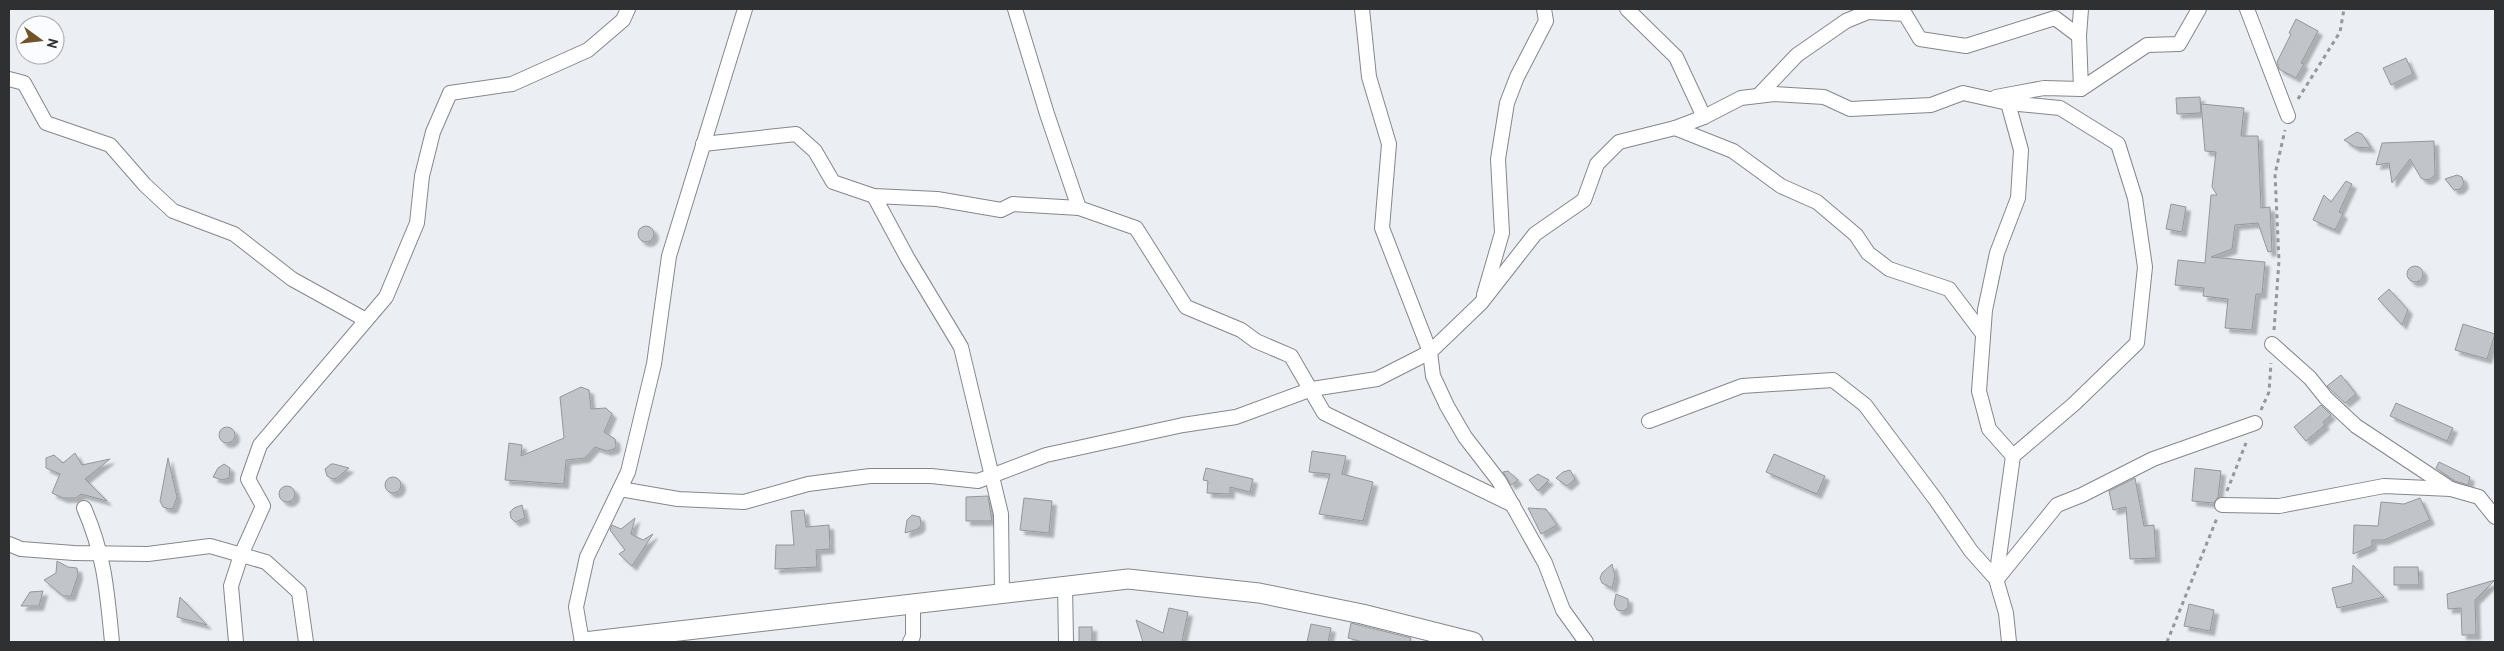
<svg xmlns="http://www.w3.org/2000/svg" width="2504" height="651" viewBox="0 0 2504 651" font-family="'PT Sans',sans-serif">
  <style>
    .building { fill: #c1c4c9; stroke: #94979b; filter: url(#shadow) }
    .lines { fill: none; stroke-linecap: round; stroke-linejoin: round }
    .minor-casing { stroke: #84878b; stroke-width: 16 }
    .secondary-casing { stroke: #84878b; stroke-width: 21 }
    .path { stroke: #95979b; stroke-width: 3; stroke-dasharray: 4 4; stroke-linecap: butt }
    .minor { stroke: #fff; stroke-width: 14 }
    .secondary { stroke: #fff; stroke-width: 19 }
  </style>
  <defs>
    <filter id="shadow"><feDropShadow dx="4.5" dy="4.5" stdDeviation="1" flood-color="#0004"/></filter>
  </defs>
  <rect width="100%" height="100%" fill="#ebeef3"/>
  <g class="building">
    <path d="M2296 19 2318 31 2301 63 2304 64 2296 78 2279 69 2277 62 2291 34 2289 33Z"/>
    <path d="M2406 58 2413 74 2391 85 2383 68Z"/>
    <path d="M2200 97 2201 113 2177 114 2176 98Z"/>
    <path d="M2201 104 2244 108 2241 136H2258L2261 208 2270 207 2272 251 2268 252 2258 223 2235 225 2232 249 2211 257 2265 262 2262 294H2256L2252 330 2225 328 2228 299 2203 296 2204 288 2175 285 2178 260 2205 263 2211 195H2217L2212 187 2216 152 2205 151Z"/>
    <path d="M2357 132 2362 134 2371 148 2355 147 2344 140Z"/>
    <path d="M2434 141 2435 175 2430 179 2425 180 2421 178 2410 159 2392 183 2389 163 2376 165 2382 143Z"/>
    <path d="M2457 175 2462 177 2464 184 2460 189 2454 190 2445 179Z"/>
    <path d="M2346 181 2352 184 2339 212 2343 214 2335 230 2313 220 2324 195 2331 202Z"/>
    <path d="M2171 204 2186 207 2182 232 2166 229Z"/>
    <circle cx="646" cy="234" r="8"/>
    <circle cx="2415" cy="274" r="8"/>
    <path d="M2389 289 2408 310 2402 325 2378 299Z"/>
    <path d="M2463 324 2495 334 2487 359 2455 350Z"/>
    <path d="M2341 375 2356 394 2345 403 2327 386Z"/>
    <path d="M581 387 589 390 591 409 606 408 612 414 604 432 615 439 616 446 614 449 607 451 595 447 585 458 566 460 564 484 505 480 509 443 522 445 521 456 564 438 560 397Z"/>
    <path d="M2396 403 2453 428 2447 441 2390 416Z"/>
    <path d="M2321 405 2331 415 2323 422 2325 425 2306 441 2294 427Z"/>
    <circle cx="227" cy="435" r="8"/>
    <path d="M1312 451 1346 456 1342 474 1373 482 1363 521 1319 514 1330 474 1309 472Z"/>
    <path d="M75 453 82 465 110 459 85 479 107 501 81 494 76 498H63L52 493 60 474 46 468V458L54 455 63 463Z"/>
    <path d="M1774 454 1825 476 1817 494 1766 472Z"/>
    <path d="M168 458 177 497 173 508 169 509 163 507 160 501Z"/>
    <path d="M2439 462 2470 477 2468 485 2455 481 2436 468Z"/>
    <path d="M224 464 230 468 229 478 222 480 213 477 218 468Z"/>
    <path d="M331 464H334L349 468 337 478 332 479 327 476 325 469Z"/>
    <path d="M1206 468 1253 479 1250 492 1230 487V494L1207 493 1208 481 1203 480Z"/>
    <path d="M2195 468 2221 471 2218 497 2214 503 2192 501Z"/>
    <path d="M1570 470 1575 479 1567 486 1556 478 1563 472Z"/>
    <path d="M1508 471 1518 480 1511 485 1503 472Z"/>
    <path d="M1538 474 1549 480 1538 491 1529 480Z"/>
    <circle cx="393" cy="485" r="8"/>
    <path d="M2135 478 2144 526 2154 525 2156 558 2130 559 2126 507 2113 510 2109 491Z"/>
    <circle cx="287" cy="494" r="8"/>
    <path d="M988 496 992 521H966V497Z"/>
    <path d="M1024 498 1052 501 1049 533 1020 530Z"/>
    <path d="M2420 498 2430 520 2384 540H2372V546L2353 554 2354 525 2378 526 2381 502 2404 504Z"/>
    <path d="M522 505 525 518 515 522 511 518 510 512 514 508Z"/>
    <path d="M1528 508 1546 509 1557 525 1541 534Z"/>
    <path d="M804 510 806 527 829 525 830 549 816 550 817 567 775 569 776 545H794L791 511Z"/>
    <path d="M912 515 920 517 921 525 918 529 905 533 907 520Z"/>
    <path d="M635 518 631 534 643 540 653 534 632 566 619 554 625 550 610 530 612 525 621 529Z"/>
    <path d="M57 561 68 567 77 568 78 575 71 596H63L44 580 56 573Z"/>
    <path d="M1612 564 1615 576 1612 588 1602 583 1600 578 1602 573Z"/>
    <path d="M2353 565 2384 597 2337 608 2332 588 2352 583Z"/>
    <path d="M2394 567H2418L2419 585H2394Z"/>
    <path d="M2495 580 2475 600 2476 635H2462L2461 608 2448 609 2447 594Z"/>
    <path d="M43 591 39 606H21L30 592Z"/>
    <path d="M1616 594 1628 599V608L1623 611 1617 610 1614 604Z"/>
    <path d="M180 597 207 625 177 617Z"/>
    <path d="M2189 604 2214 610 2210 631 2184 626Z"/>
    <path d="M1169 608 1188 612 1182 641 1184 642H1143L1136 620 1163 633Z"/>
    <path d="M1351 623 1411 638 1410 642H1363L1348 638Z"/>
    <path d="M1311 624 1331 628 1328 642H1307Z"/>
    <rect x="1079" y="627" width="13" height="15"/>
  </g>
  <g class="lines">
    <defs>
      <g id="minor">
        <path d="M1015 9 1047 114 1079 208"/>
        <path d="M1627 9 1676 57 1704 117"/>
        <path d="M1867 9 1868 12 1905 14 1920 39 1966 46 2055 18 2079 36 2081 89 2147 45 2179 44 2199 9"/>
        <path d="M2247 9 2288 116"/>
        <path d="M2079 36 2081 9"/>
        <path d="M9 79 24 83 46 123 110 145 145 185 173 211 234 234 292 279 366 320"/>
        <path d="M1758 96 1797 55 1846 21 1875 9"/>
        <path d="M1996 97 2044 88 2081 89"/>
        <path d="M2008 103 2021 150 2018 198 1997 253 1985 310 1979 391 1989 429 2013 456"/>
        <path d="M1675 128 1733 151 1781 186 1817 202 1856 235 1868 253 1889 269 1949 289 1983 334"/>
        <path d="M703 144 796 134 815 151 833 182 874 196 937 199 1001 210 1013 204 1079 208 1136 228 1186 307 1241 330 1256 341 1291 356 1324 413 1513 505"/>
        <path d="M874 196 908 259 961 347 1001 514 1002 593"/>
        <path d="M1484 295 1502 233 1498 159 1507 103 1517 77 1546 21 1544 9"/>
        <path d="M2272 344 2310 378 2326 398 2356 426 2451 489"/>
        <path d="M1649 421 1742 386 1833 380 1865 405 1936 500 1971 551 1996 579 2006 613 2009 642"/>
        <path d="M620 489 678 499 744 502 808 484 870 476H931L978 481 1046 455 1183 425 1236 417 1312 389 1377 379 1430 352 1382 228 1389 144 1369 77 1362 9"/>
        <path d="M2222 505 2279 506 2384 486 2451 489 2479 497 2495 517"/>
        <path d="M84 508C105 556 107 592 112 642"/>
        <path d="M9 544 21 549 74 553 148 554 210 546 266 562 299 592 306 642"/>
        <path d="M1997 579 2057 505 2082 495 2153 459 2255 423"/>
        <path d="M1065 585 1066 642"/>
        <path d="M236 642 231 586 241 555 263 506 248 479 260 445 386 297 417 223 422 176 433 132 450 93 512 84 588 50 623 20 628 9"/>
        <path d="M582 642 576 607 587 557 628 472 654 364 669 256 745 9"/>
        <path d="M910 642 913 636V603"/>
        <path d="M1586 642 1563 610 1545 563 1499 481 1465 437 1447 406 1433 376 1430 352 1481 303 1535 234 1584 200 1597 164 1619 142 1675 128 1704 117 1741 98 1774 94 1824 97 1850 109 1931 105 1963 93 2008 103 2060 108 2118 144 2135 198 2145 267 2137 343 2074 404 2013 456 1996 579"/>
      </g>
      <path id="secondary" d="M584 642 1128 579 1259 593 1362 614 1473 642"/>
    </defs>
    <use href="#minor" class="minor-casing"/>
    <use href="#secondary" class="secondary-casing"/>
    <g class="path">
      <path d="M2298 99 2340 32 2344 9"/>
      <path d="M2274 330 2279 261 2275 174 2285 130"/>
      <path d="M2261 410 2269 392 2271 363"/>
      <path d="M2227 491 2246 443"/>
      <path d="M2167 642 2217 518"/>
    </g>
    <use href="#minor" class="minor"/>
    <use href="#secondary" class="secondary"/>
  </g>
  <rect width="2504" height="651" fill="none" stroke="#2f3032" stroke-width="20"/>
  <g transform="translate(40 40) rotate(105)"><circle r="24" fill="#fafcff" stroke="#a9aaad"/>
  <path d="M0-4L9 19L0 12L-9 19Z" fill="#705327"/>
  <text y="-8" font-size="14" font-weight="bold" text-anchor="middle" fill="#2f3032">N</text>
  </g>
</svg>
